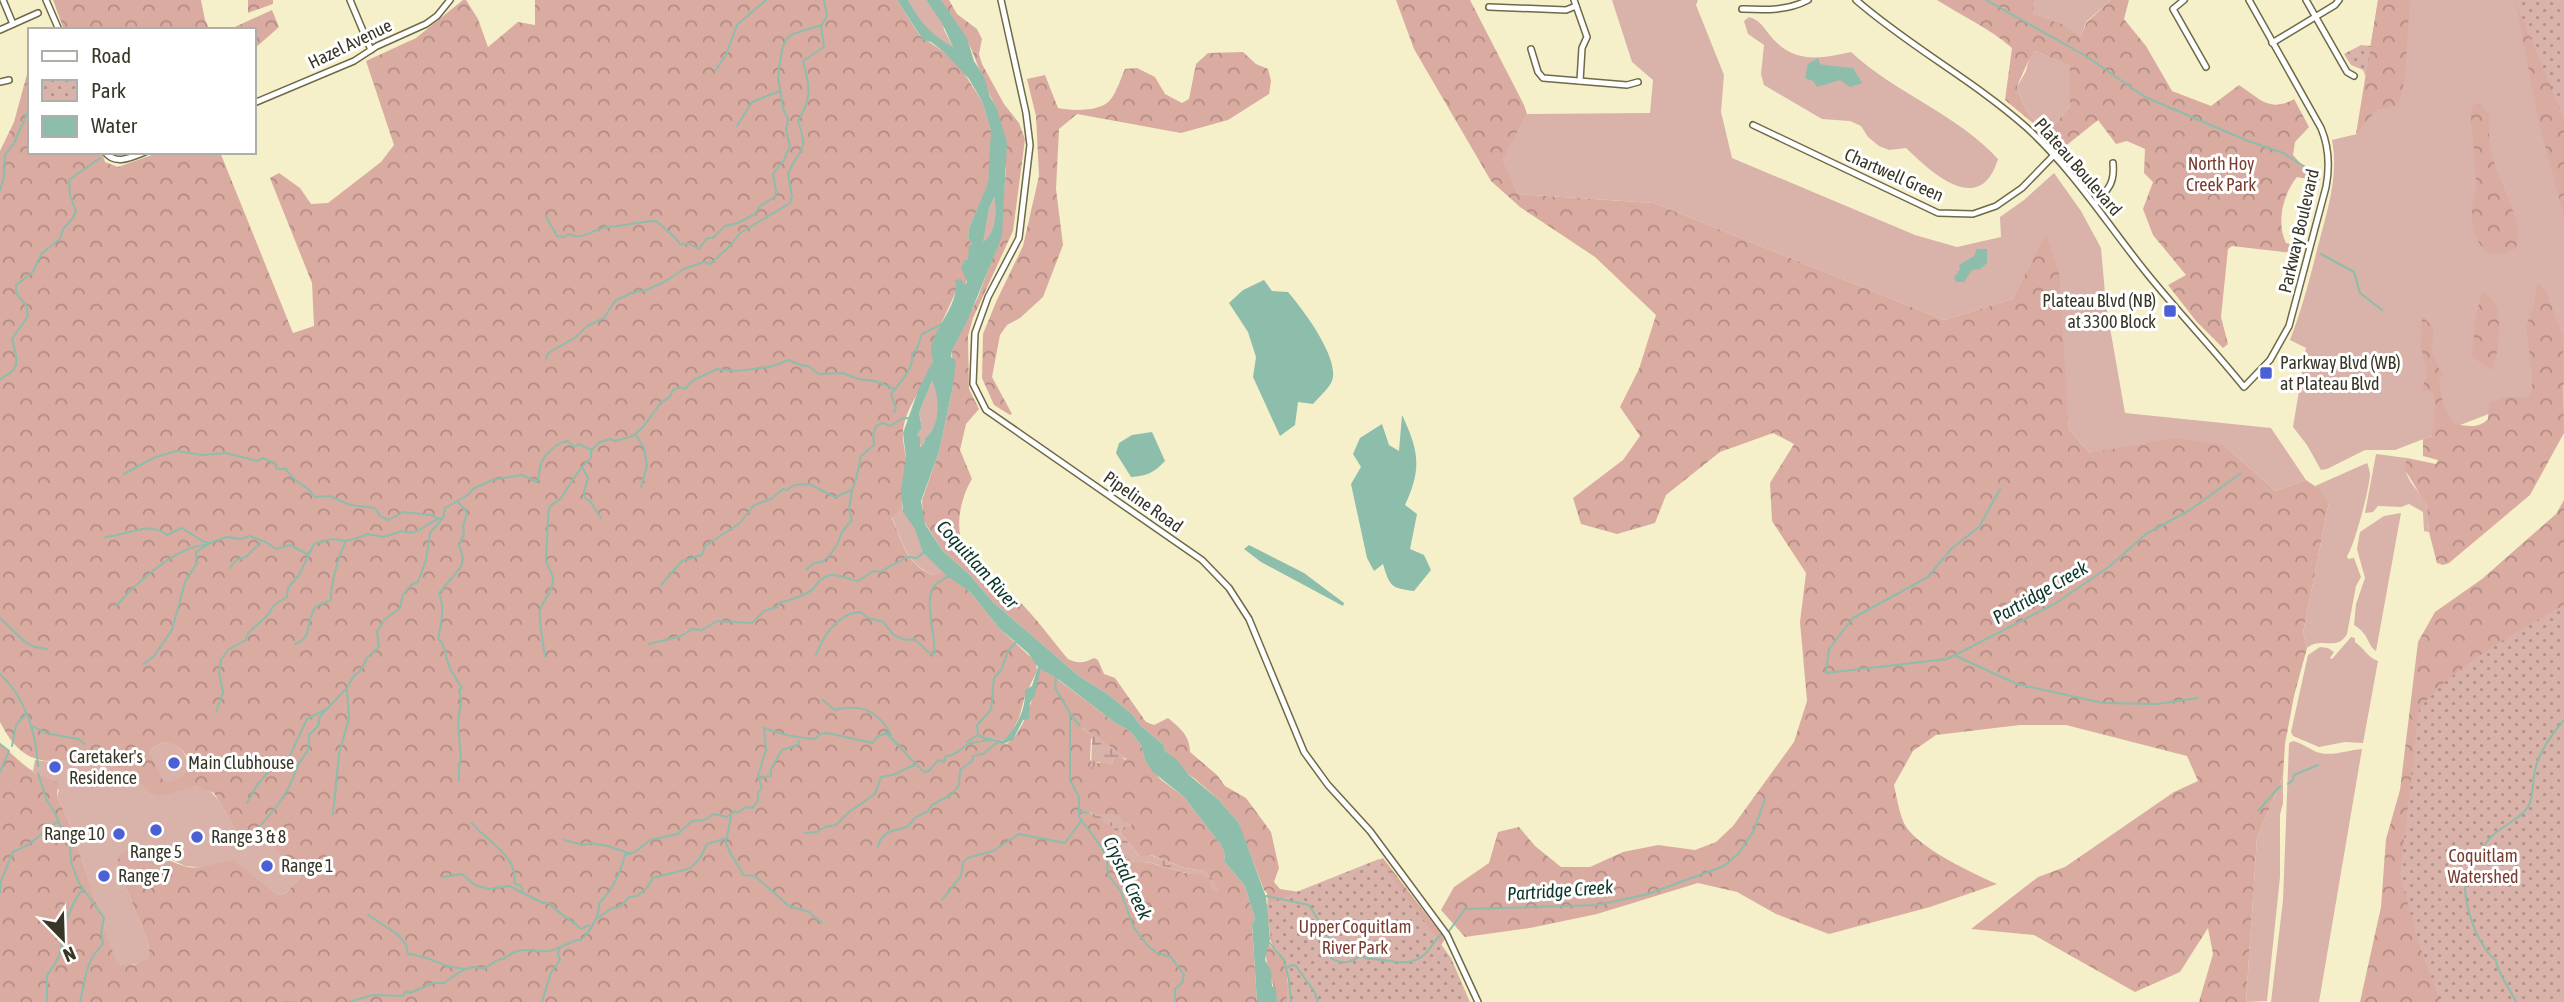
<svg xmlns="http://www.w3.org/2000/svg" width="2564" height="1002" viewBox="0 0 2564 1002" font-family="'Asap Condensed',sans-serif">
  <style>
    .green { fill: #d9b2a9 }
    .forest { fill: url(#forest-crowns); fill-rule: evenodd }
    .wetland { fill: url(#wetland-marsh) }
    .park { fill: url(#park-dots) }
    .water { fill: #8dbdab; fill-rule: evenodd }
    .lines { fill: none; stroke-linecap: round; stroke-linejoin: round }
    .stream { stroke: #8dbdab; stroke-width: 2 }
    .minor-casing { stroke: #6e6947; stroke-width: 8 }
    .minor { stroke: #fff; stroke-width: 5 }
    .poi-dot { fill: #4c60d5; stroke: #fff; stroke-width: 2.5 }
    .labels { text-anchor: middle; stroke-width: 6; stroke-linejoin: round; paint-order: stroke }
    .street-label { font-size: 18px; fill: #383627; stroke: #fff }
    .park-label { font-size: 18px; fill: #783c30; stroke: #fff }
    .poi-label { font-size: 18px; fill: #383627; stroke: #fff; text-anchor: start }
    .water-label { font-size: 19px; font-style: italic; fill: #0b3629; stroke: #fff }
  </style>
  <defs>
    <pattern id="forest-crowns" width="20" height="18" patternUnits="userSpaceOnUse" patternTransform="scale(1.75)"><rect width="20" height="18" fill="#daaba1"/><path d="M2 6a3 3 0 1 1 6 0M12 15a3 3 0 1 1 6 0" fill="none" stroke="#b28c83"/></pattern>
    <pattern id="wetland-marsh" width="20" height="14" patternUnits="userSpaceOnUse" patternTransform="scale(1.75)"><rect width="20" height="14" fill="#d9b2a9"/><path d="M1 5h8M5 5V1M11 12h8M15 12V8" fill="none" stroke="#b1928a"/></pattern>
    <pattern id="park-dots" width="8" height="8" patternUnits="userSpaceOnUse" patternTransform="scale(1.75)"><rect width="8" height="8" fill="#d9b2a9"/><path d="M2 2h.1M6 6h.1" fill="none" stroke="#b1928a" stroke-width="1.8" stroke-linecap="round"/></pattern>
  </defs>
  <rect width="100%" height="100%" fill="#f5f0ca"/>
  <g class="green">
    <path d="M908 0H926L943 23 944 30 953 47 938 41 916 15Z"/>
    <path d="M1612 0H1698L1696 5 1724 75 1721 112 1732 158 1915 235 1957 247 2001 237 2000 217 2024 200 2054 173 2081 211 2101 248 2106 305 2125 413 2271 428 2306 480 2276 491 2224 445 2146 443 2091 454 2069 430 2064 367 2046 235 2012 299 1944 320 1654 203 1518 194 1501 160 1527 114 1650 113 1653 80 1632 62Z"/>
    <path d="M2035 0H2111L2087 21 2080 37 2033 14Z"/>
    <path d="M2378 0H2516L2564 115V385L2395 450H2365L2327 469 2321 470 2307 445 2293 427 2306 348 2290 340C2302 309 2310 278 2318 246 2327 211 2339 177 2332 140L2357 134Z"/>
    <path d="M1749 17C1761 20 1765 30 1773 39 1795 63 1821 59 1851 52 1895 93 1957 114 1998 159 1980 218 1932 173 1906 148L1889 150 1879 146 1868 137 1861 126 1850 121 1822 119 1764 85 1761 74 1764 45 1748 34 1744 21Z"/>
    <path d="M2035 51 2070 66V107L2052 127C2031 126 2023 106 2017 87L2026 71 2030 55Z"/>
    <path d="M994 196C997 212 997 233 982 243L989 208Z"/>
    <path d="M932 381C941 396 941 426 925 438L924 444 921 447 917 435 922 428 919 413Z"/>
    <path d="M2376 454 2407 458C2401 479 2418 487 2426 504 2429 512 2428 523 2429 532L2424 531 2423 512 2409 504 2401 507 2378 506 2373 512 2365 513Z"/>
    <path d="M2367 463C2368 465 2370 472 2370 474 2370 487 2354 547 2347 556L2348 559 2354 558 2361 577 2356 586 2347 634C2337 652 2321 636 2307 648L2303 633 2329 502 2315 486Z"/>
    <path d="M902 508 916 529 923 553 943 571 933 575C905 562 903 543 892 517Z"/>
    <path d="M2401 513 2376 651C2367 645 2370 635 2354 625L2356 604 2365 578 2357 549 2360 532 2384 516Z"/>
    <path d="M2351 637 2355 638V642C2364 648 2367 657 2378 661L2363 743 2345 742 2319 747 2293 736 2291 732 2308 655 2320 647 2328 648 2334 652 2330 658 2332 659Z"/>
    <path d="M2293 741C2303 743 2311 751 2320 753 2334 756 2348 750 2362 749L2319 1002H2271L2283 900 2289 743Z"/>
    <path d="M164 742C189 745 189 765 191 786 222 785 221 817 241 832 248 838 259 837 267 841 276 846 299 867 302 876L286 893 278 895 233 861 223 862 207 868 185 866 155 852 132 849 116 864 148 942 149 957C139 963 127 970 116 962L68 819 57 797 59 790 33 771 35 760 52 762 95 755 106 764 152 761 150 753 154 747Z"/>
    <path d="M2283 776V803L2280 815V877L2267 1001 2246 1002 2257 838Z"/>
  </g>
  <g class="forest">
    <path d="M53 0H201L205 20 210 30H64Z"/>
    <path d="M248 0H273V4L248 13Z"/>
    <path d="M463 0H466L478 19 488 47 518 22 535 25V0H897L920 36 944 52 960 67 982 101 991 131V153L988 184 969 228 968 238 972 244 968 260 966 284 957 287C952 306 926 345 933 361 926 385 906 405 903 431 902 440 905 450 906 459 907 473 901 492 902 508L892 518C903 543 905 563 933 575L943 571 971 593 999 628 1036 662 1037 671 1025 696 1019 718 1011 733 1003 741 987 737 1006 744C1023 737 1037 687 1040 669L1045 670 1114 722 1130 731 1141 745 1145 760 1160 779 1184 797 1221 845 1225 855 1224 861 1245 886 1255 919 1252 925 1257 1002H0V743C16 758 35 778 58 782L57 797 68 819 116 961 121 965H134L149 957 148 942 116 864 121 853C146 843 161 859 184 866 202 871 216 862 233 860L278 895 286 893 302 876 299 869 266 841 243 835 236 830 214 793 197 786 159 796 150 792 125 770 106 764 95 755C49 765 23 768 0 722V151L14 122 30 63V152H102L105 162 118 167 160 152H220L293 333 314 326 312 283 270 178 279 173 300 188 311 204 328 203 381 162 394 145 366 61 416 38ZM1083 728 1126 758V760L1120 757H1114L1112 764 1102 762 1095 764 1090 760 1091 737ZM164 742C179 744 187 752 190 767L183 776 170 783 162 779 150 753 154 747ZM1089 812 1122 822 1124 827 1120 832 1140 857 1151 855 1185 868 1205 871 1218 892 1209 878 1203 874 1185 873 1151 863 1135 861 1117 848 1113 827Z"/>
    <path d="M941 0H949L957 14 977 29 982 39 979 54 982 64 1004 104 1019 123 1025 139 1013 231 973 318 968 336 969 389 979 409 966 424 960 450 972 479C961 497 954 527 964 547 969 556 978 565 984 573L985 579C1015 586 1048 636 1068 659 1078 664 1084 663 1094 658L1098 660 1104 674 1115 678 1146 722 1154 725 1168 718C1180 728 1190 736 1190 752L1217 775 1225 786 1246 798 1271 832 1279 868 1274 882 1280 889 1299 892 1355 872 1383 858 1445 939 1436 953 1283 954 1273 946 1270 939 1267 893 1264 890 1238 822 1218 799 1194 778C1184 773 1175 758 1165 751L1164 745 1140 725 1133 715 1109 695 1079 676 993 602 969 574 943 551 923 520 922 500 939 452 953 386 952 351 978 297 1000 238 1006 170 996 106C983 86 978 62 968 42 961 27 949 14 941 0Z"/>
    <path d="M1396 0H1470L1524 105 1527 114 1502 160 1518 194 1654 203 1944 320 2012 299 2046 234 2059 274 2069 430 2090 453 2174 438 2224 445 2276 491 2306 480 2319 489 2329 502 2303 633 2307 648 2294 696 2285 744 2283 776 2257 838 2246 1002H2199L2213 954 2208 928 2180 972 2135 992 2034 935 1971 929 2038 877 2065 867 2174 792 2198 781 2187 756 2066 725H2020L1936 735 1913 751 1894 785C1897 798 1899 812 1904 823 1914 846 1974 874 1997 884L1930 907 1829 934 1776 914 1737 892 1698 883 1597 914 1530 928 1465 937 1441 910 1454 887 1489 863 1498 832 1519 827 1535 846 1561 867H1590L1623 852 1658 845 1695 850 1716 842 1733 826 1794 742 1807 701 1800 622 1806 573 1772 521 1770 483 1794 444 1773 433 1720 452 1666 495 1655 523 1617 534 1581 524 1573 498 1623 460 1640 436 1620 407 1639 369 1656 315 1595 257 1520 207 1491 181 1414 49Z"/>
    <path d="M1937 0H2035L2033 14 2064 25 2080 37 2087 22 2111 0H2129L2124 19 2146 46 2172 91 2211 106 2239 85C2260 99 2270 113 2294 99L2309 127 2295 142 2293 155 2301 164 2321 172 2320 181 2297 177C2283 194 2276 223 2286 243L2301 247 2300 254 2232 246 2228 249 2221 317 2228 344 2223 348 2196 321 2168 285 2186 275 2153 235 2143 209 2153 182 2144 173 2145 149 2127 141 2116 144 2098 120 2063 148 2005 100 2012 48C1989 28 1962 16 1937 0ZM2035 51 2070 66V107L2052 127C2031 126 2023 106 2017 87 2020 80 2030 55 2035 51Z"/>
    <path d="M2378 0H2411C2406 23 2408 89 2398 103 2394 109 2384 108 2377 109L2356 134Z"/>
    <path d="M2515 0H2564V216L2540 127Z"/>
    <path d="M272 10 279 27 254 49V30H228Z"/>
    <path d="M1243 52 1256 64 1268 69 1271 81 1269 94 1228 120 1181 133 1077 114 1059 129 1056 189 1063 245 1043 297 1020 318 1007 325 1000 335 992 377 1012 414 1010 415 994 405 982 378 983 334 996 302 1023 246 1039 176 1036 116 1027 79 1045 75 1058 108C1072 111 1102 112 1111 99 1117 91 1121 78 1125 69L1137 68 1155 77 1165 94 1182 103 1189 99 1196 64 1208 53Z"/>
    <path d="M2480 103 2489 114C2488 128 2489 145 2493 158 2500 187 2524 218 2516 248 2488 264 2474 245 2472 217 2471 206 2476 195 2476 184 2476 161 2472 137 2471 114L2473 105Z"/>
    <path d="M2537 282 2546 291 2563 338 2564 433 2530 495 2449 563 2443 565 2437 563 2429 532 2427 506 2404 468 2407 458 2436 464 2438 460 2423 456V439L2432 436 2436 407 2433 392 2421 390 2428 373 2421 348 2422 316 2434 328 2431 352 2442 375 2438 379 2444 407 2454 424C2466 426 2479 429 2488 419L2489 403 2505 397H2527L2532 391V372L2526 326 2534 306Z"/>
    <path d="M2482 291C2489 296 2495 301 2497 308 2501 322 2498 358 2492 370L2472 357 2476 316Z"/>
    <path d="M2564 500V1002H2360L2381 907 2386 839 2400 790 2418 642 2435 612 2482 579 2556 514Z"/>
    <path d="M1268 943C1272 949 1276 950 1280 956 1289 967 1288 988 1288 1002H1277C1275 982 1261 962 1268 943Z"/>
  </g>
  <g class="wetland">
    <path d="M1080 727C1093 733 1116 750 1128 759L1114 757 1112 764 1098 762 1091 770 1092 739Z"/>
    <path d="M1089 812C1099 817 1108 811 1120 816L1123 822 1132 823 1131 827H1124L1120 832 1139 856 1150 855 1185 868 1205 871 1212 878 1219 892 1211 889 1209 878C1199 872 1191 875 1182 872 1167 868 1145 858 1132 863L1117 848 1110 836 1114 831 1113 827 1088 814Z"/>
  </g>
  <g class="park">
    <path d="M2515 0H2564V119Z"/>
    <path d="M2361 45 2371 46 2366 77 2363 70 2351 65 2344 54Z"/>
    <path d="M2564 605V1002H2440L2419 944 2400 875 2419 709C2457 663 2514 634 2564 605Z"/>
    <path d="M1379 859 1451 958 1470 1002H1286L1288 976 1272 938 1264 905Z"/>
  </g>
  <g class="water">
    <path d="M897 0H908C919 21 932 36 953 47L942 23 926 0H941L967 38 974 61 984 77 990 97 996 106 1007 143 1002 236 969 317 952 351 951 357 956 360 953 386 939 452 921 501 925 524 943 551 969 574 993 602 1079 676 1109 695 1133 715 1140 725 1164 745 1165 751 1176 759 1189 775 1218 799 1238 822 1242 831 1266 897 1270 939 1265 960 1271 971 1272 986 1276 988 1277 1002H1257L1252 924 1255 919 1245 886 1224 861 1225 855 1221 845 1184 797 1153 772 1145 760 1141 745 1130 731 1114 722 1059 680 1041 669 1034 697 1030 703 1029 719 1023 720 1013 740 1003 744 996 741 979 742 987 737 1003 741C1017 727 1026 709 1025 690L1032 686 1038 667 1028 653 999 628 971 593 945 574 923 553 915 529 903 512 901 490 906 458 903 433 919 388 933 361C922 336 962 308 955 280L961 279 965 285 967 282 961 267 965 260H968L969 246 972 244 968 238 969 228 988 183 991 131 982 101 969 79 944 52 931 42 923 40ZM994 197C997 212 996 233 983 242L989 208ZM932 381C940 397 941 426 925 438L924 444 920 447V438L917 435 922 428 919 413Z"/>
    <path d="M1818 58 1820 64 1824 65 1853 68 1862 83 1850 87 1840 80 1817 87 1813 81 1805 78 1808 64Z"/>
    <path d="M1977 249H1987V263L1980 269 1972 270 1964 282H1956L1954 278 1960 269 1959 265 1974 256Z"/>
    <path d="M1264 280 1272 291 1288 292C1302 308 1343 362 1331 383 1327 390 1319 397 1313 404L1298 402 1295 425 1280 436 1253 377 1256 357 1248 332 1229 303 1243 290Z"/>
    <path d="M1402 415C1419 451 1422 468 1405 505L1417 514 1410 549 1424 555 1431 570 1414 591C1391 588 1390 587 1383 564L1374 571 1367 558 1351 484 1361 467 1353 454 1360 438 1382 424 1389 445 1399 451Z"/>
    <path d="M1152 432 1165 461C1154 473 1146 476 1131 477L1116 453 1119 443 1132 435Z"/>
    <path d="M1249 545 1304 573 1344 603 1343 606 1261 562 1244 549Z"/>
  </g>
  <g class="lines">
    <g class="stream">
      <path d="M1986 0 2086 56 2145 97 2248 141 2283 153 2308 169"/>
      <path d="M715 71 726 55 737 25 766 0"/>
      <path d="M737 126 752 102 780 91"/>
      <path d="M0 190 4 177 5 155 14 143 30 107"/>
      <path d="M546 217 557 236 564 237 568 234C584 241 592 229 608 227 622 226 643 221 656 221 665 229 673 234 680 244H690L699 249 707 238H713L725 226 738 223 755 214 760 206 775 197 776 191 773 174 784 160 790 146 786 130 788 119 783 108 778 77 782 49 787 38 793 34 821 25"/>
      <path d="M2321 254 2354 272 2360 293 2382 310"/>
      <path d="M546 359 548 353 576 337 587 326 604 318 615 301 631 293 646 290 664 282 684 269 704 262 710 264 730 246 740 233 790 203 792 196 788 173C801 146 809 152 798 121 812 99 810 86 803 61L824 47 821 26 827 16 824 0"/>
      <path d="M0 380C3 377 6 376 10 373 22 365 14 350 12 339L28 316 26 305 16 293V285L32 273 42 253 60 239 63 229 73 218 76 211 70 195 69 180 100 158"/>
      <path d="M894 412 896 408 891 394C899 383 914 370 912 354L917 349 922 334 944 323"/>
      <path d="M636 435 644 448 647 466 641 487"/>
      <path d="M582 467 588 478 584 492 585 498 590 501 601 518"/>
      <path d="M124 474 153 458 176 451 203 455 226 453 257 461 263 458 275 464 277 469H286C295 485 306 483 315 497L329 496 350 505 375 508 380 516 389 520 403 512 431 515 440 519"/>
      <path d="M856 480 861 456 874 445 873 435 876 426 883 423 890 426 901 419 908 418"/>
      <path d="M2000 489 1979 527 1951 549 1928 577 1853 618 1829 649 1826 673 1947 659 1955 655 2056 603 2110 566 2146 534 2190 510 2241 473"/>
      <path d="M458 502 467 512 463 527 464 534 459 545 463 558 461 567 439 593C445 608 441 624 438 639L442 642 450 669 462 688 459 690 461 700 458 723 461 760 459 766V781"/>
      <path d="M105 537C126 536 148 520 167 535L182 528 204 542 210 543"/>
      <path d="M230 568 236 560 246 557 260 543"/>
      <path d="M806 570 814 563 822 562 829 556 837 545 842 532 852 520 849 509 852 491"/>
      <path d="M661 585 682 561 702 555 705 546 740 523 754 505 771 499 783 489 787 490 794 485 809 484 835 497 852 490 855 482"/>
      <path d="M117 605C136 583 178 545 207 545"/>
      <path d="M0 618 24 641 34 647 47 649"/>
      <path d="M295 644C314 638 305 619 316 607 320 603 326 603 331 600 330 587 339 553 346 541L364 536 366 534 384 537 402 531C416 537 426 524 438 519"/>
      <path d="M649 644 681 636 692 629 702 630 717 621 752 623 764 611 777 607 780 602C786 602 809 594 814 588 819 581 822 577 831 575 839 574 850 580 858 581L873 571 880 572 907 557 917 558 923 553"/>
      <path d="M816 655C824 635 837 613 861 612L868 618 883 622 894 635 905 640 915 639 928 652 934 654C937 635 923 603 934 586 938 581 943 581 948 576"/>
      <path d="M545 656C544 650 538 613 540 609 544 599 552 593 553 581 553 573 548 568 546 561 546 558 548 512 549 509 551 503 556 503 560 499 571 485 577 469 591 458V450L600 442 610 439 615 441 633 436 644 426 661 402 669 398 673 390 680 387 685 389 692 381 717 369 736 371 770 367 789 360 803 366H808L819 374 843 373 858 379 875 381 895 389"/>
      <path d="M1956 656 2017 684 2103 703 2157 704 2198 698"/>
      <path d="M144 664 154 656 172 630 185 582 197 563 196 552 212 542 227 537 240 539 250 536 266 542 276 549 290 545 307 554 311 550"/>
      <path d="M0 674C25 697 36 732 38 766"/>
      <path d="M1056 677 1055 688 1070 713V780L1079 797V817L1102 848 1107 860 1108 875 1120 890 1134 928 1148 946 1157 953 1171 957 1184 975 1182 983 1175 989V1002"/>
      <path d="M823 700 835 710C861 703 879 711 891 735"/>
      <path d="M216 712 223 693 219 672 221 660 228 650 246 640 248 633 268 615 274 605 287 597 288 588 299 575 314 544 332 539 346 541"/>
      <path d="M1070 714 1080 726"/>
      <path d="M33 726 45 733 78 739 85 744"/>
      <path d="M978 735 977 725 991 710 994 678 1001 670 1008 651 1016 642"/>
      <path d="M967 742 978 735 984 738"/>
      <path d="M0 744 9 751 0 772"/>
      <path d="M12 746 16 725 25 715"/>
      <path d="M38 773 47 801 54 811 60 825 69 835 71 862 79 883 104 918 101 933 103 944C101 947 98 949 96 952 85 966 84 986 80 1002"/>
      <path d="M759 778 771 776V769L782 750 798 745 799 741"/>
      <path d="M2288 784 2293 780 2294 775 2318 765"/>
      <path d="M247 803 257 785 269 771 288 760 307 719 328 708"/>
      <path d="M1079 811 1088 813"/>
      <path d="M2258 811 2280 786"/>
      <path d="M333 815 339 754 349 718 347 690"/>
      <path d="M472 823C486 841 519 856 514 883L521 886 523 892"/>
      <path d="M805 833 817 832 825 827 836 825 849 812 875 794 881 777 893 775 914 765"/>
      <path d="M249 837C269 817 288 796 296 770 302 754 311 755 309 735L318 726 320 716 347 688 353 677 361 670 367 658 379 647 377 632 384 620 400 608 403 595 411 585 418 582 426 560 430 533 443 518 445 508 468 495 473 489 492 480 522 475 537 482C540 475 539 470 541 464 545 453 558 442 568 441L574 447 579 444 592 450"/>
      <path d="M725 839C728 854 738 863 743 875L755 876 789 906 809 912 822 923"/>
      <path d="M564 840 584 845 591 843 608 846 628 853"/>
      <path d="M878 847 880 840 888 832 907 827 915 818 928 811 932 805 952 794 959 785 960 770 972 761 973 756 983 754 999 741"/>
      <path d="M443 877 462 874 475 885 488 889 509 886 543 903H549C558 914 571 919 581 929L589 925"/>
      <path d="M0 893 1 881 13 852 28 845 58 821"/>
      <path d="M1266 896 1309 905C1317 920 1336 940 1331 958 1342 965 1351 963 1361 955 1368 961 1373 958 1382 960 1395 962 1411 966 1424 955 1431 949 1434 940 1442 934"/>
      <path d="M942 900 961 876 963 863 967 858 993 851 1019 834 1065 843 1081 821"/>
      <path d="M368 915 397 934 406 944 408 954C423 955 434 961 447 966 453 968 458 967 464 969"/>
      <path d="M596 919 612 908 620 907 629 897 637 896 646 889 653 878 691 868 700 858 707 844 727 838 731 816"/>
      <path d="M1449 931 1465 909 1598 905 1648 894 1724 866 1739 853 1754 830 1765 799"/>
      <path d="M1268 941 1284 960 1289 980 1291 1002"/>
      <path d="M1286 968 1292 965 1296 966 1314 991 1318 1002"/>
      <path d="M47 1002V975C56 962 65 952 60 934 68 919 71 903 82 890"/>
      <path d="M283 1002H296"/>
      <path d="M349 1002 373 995 403 996 406 991 410 993 433 983H444C452 977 463 968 473 967 476 967 480 969 484 968 493 966 494 958 504 959 524 940 540 959 560 947"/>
      <path d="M542 1002 551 973 560 960 558 953 560 947 577 940H581C590 932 600 915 599 903 612 892 621 871 625 855L635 852 650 840 678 834 692 821 704 820 714 814 727 817 735 811 737 813 746 807 752 808 758 801V793L762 788 758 776 766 749 764 728C782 735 795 737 815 739L820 734 827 733 873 743 877 737 886 733C900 746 910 759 924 772L929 771 938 760 944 762 946 756C960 756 964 741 979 742"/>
      <path d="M2516 1002C2511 990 2496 971 2496 960 2478 947 2466 910 2465 889 2465 877 2482 846 2491 837 2501 826 2520 820 2528 807 2534 797 2532 782 2535 770 2539 752 2552 734 2564 720"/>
    </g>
    <defs>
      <g id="minor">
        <path d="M3 0 13 24"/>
        <path d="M46 0 59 30"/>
        <path d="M350 0 371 50"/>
        <path d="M1001 0 1026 113 1030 145 1019 238 988 297 975 333 973 384 986 410 1202 560 1229 588 1249 619 1304 752 1328 785 1370 831 1447 935 1478 1002"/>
        <path d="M1574 0 1587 37 1582 48 1580 81"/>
        <path d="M1856 0C1910 47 1973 80 2026 127 2071 168 2104 219 2141 266 2174 308 2211 346 2244 387L2270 360 2289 326 2326 187C2330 166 2329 147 2321 128L2249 0"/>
        <path d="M2184 0 2173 9 2206 67"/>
        <path d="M2306 0 2347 72 2354 76"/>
        <path d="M1489 7 1566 10 1576 6"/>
        <path d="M1742 9C1766 10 1787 11 1808 0"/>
        <path d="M0 30 38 13"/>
        <path d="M2272 43 2335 5 2339 0"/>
        <path d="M1531 49 1538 72 1543 78 1627 85 1638 82"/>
        <path d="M0 82 9 80"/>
        <path d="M254 103 354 61 377 46 426 24 437 16 450 0"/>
        <path d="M1753 125 1938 213 1973 214 1996 206 2022 188 2054 155"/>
        <path d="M105 152C115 166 132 157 145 152"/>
        <path d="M2095 204C2108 189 2115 184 2113 163"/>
      </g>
    </defs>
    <use href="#minor" class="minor-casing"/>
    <use href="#minor" class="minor"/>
  </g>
  <g class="poi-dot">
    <rect x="2163" y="304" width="14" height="14" rx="3.5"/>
    <rect x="2259" y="366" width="14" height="14" rx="3.5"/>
    <circle cx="174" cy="763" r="7"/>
    <circle cx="55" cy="767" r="7"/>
    <circle cx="156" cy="830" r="7"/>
    <circle cx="119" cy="834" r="7"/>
    <circle cx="197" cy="837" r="7"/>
    <circle cx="267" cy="866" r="7"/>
    <circle cx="104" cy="876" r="7"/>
  </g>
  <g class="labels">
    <g class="street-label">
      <text transform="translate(350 44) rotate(-26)" y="6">Hazel Avenue</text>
      <text transform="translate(2078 167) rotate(49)" y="6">Plateau Boulevard</text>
      <text transform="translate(1894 175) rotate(24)" y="6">Chartwell Green</text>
      <text transform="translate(2299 231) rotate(-77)" y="6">Parkway Boulevard</text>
      <text transform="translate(1143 502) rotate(35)" y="6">Pipeline Road</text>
    </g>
    <g class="park-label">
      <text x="2221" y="170">North Hoy<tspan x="2221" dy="21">Creek Park</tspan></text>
      <text x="2483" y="862">Coquitlam<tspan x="2483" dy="21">Watershed</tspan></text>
      <text x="1355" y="933">Upper Coquitlam<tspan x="1355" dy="21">River Park</tspan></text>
    </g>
    <g class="poi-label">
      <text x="2156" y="307" text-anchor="end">Plateau Blvd (NB)<tspan x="2156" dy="21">at 3300 Block</tspan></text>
      <text x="2280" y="369">Parkway Blvd (WB)<tspan x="2280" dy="21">at Plateau Blvd</tspan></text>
      <text x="69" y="763">Caretaker's<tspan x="69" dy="21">Residence</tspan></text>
      <text x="188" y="769">Main Clubhouse</text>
      <text x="105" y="840" text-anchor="end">Range 10</text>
      <text x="211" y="843">Range 3 &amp; 8</text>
      <text x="156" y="858" text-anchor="middle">Range 5</text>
      <text x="281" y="872">Range 1</text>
      <text x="118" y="882">Range 7</text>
    </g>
    <g class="water-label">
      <text transform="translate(978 564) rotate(48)" y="7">Coquitlam River</text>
      <text transform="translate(2040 592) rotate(-30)" y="7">Partridge Creek</text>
      <text transform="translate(1128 878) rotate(65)" y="7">Crystal Creek</text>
      <text transform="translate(1560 890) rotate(-4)" y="7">Partridge Creek</text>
    </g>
  </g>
  <rect x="28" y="28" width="228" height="126" fill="#ffffff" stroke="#afafa9" stroke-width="2"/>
  <rect x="42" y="51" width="35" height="10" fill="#ffffff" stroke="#afafa9" stroke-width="2"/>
  <text x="91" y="63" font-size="21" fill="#383627">Road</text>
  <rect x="42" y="80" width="35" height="21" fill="url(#park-dots)" stroke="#afafa9" stroke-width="2"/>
  <text x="91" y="98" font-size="21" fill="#383627">Park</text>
  <rect x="42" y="116" width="35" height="21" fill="#8dbdab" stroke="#afafa9" stroke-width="2"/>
  <text x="91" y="133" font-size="21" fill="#383627">Water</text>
  <g transform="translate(63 939) rotate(157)" stroke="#ffffff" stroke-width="5" paint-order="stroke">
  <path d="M0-5L12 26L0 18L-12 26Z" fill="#383627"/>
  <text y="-10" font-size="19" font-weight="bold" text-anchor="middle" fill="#383627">N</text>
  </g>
</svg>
